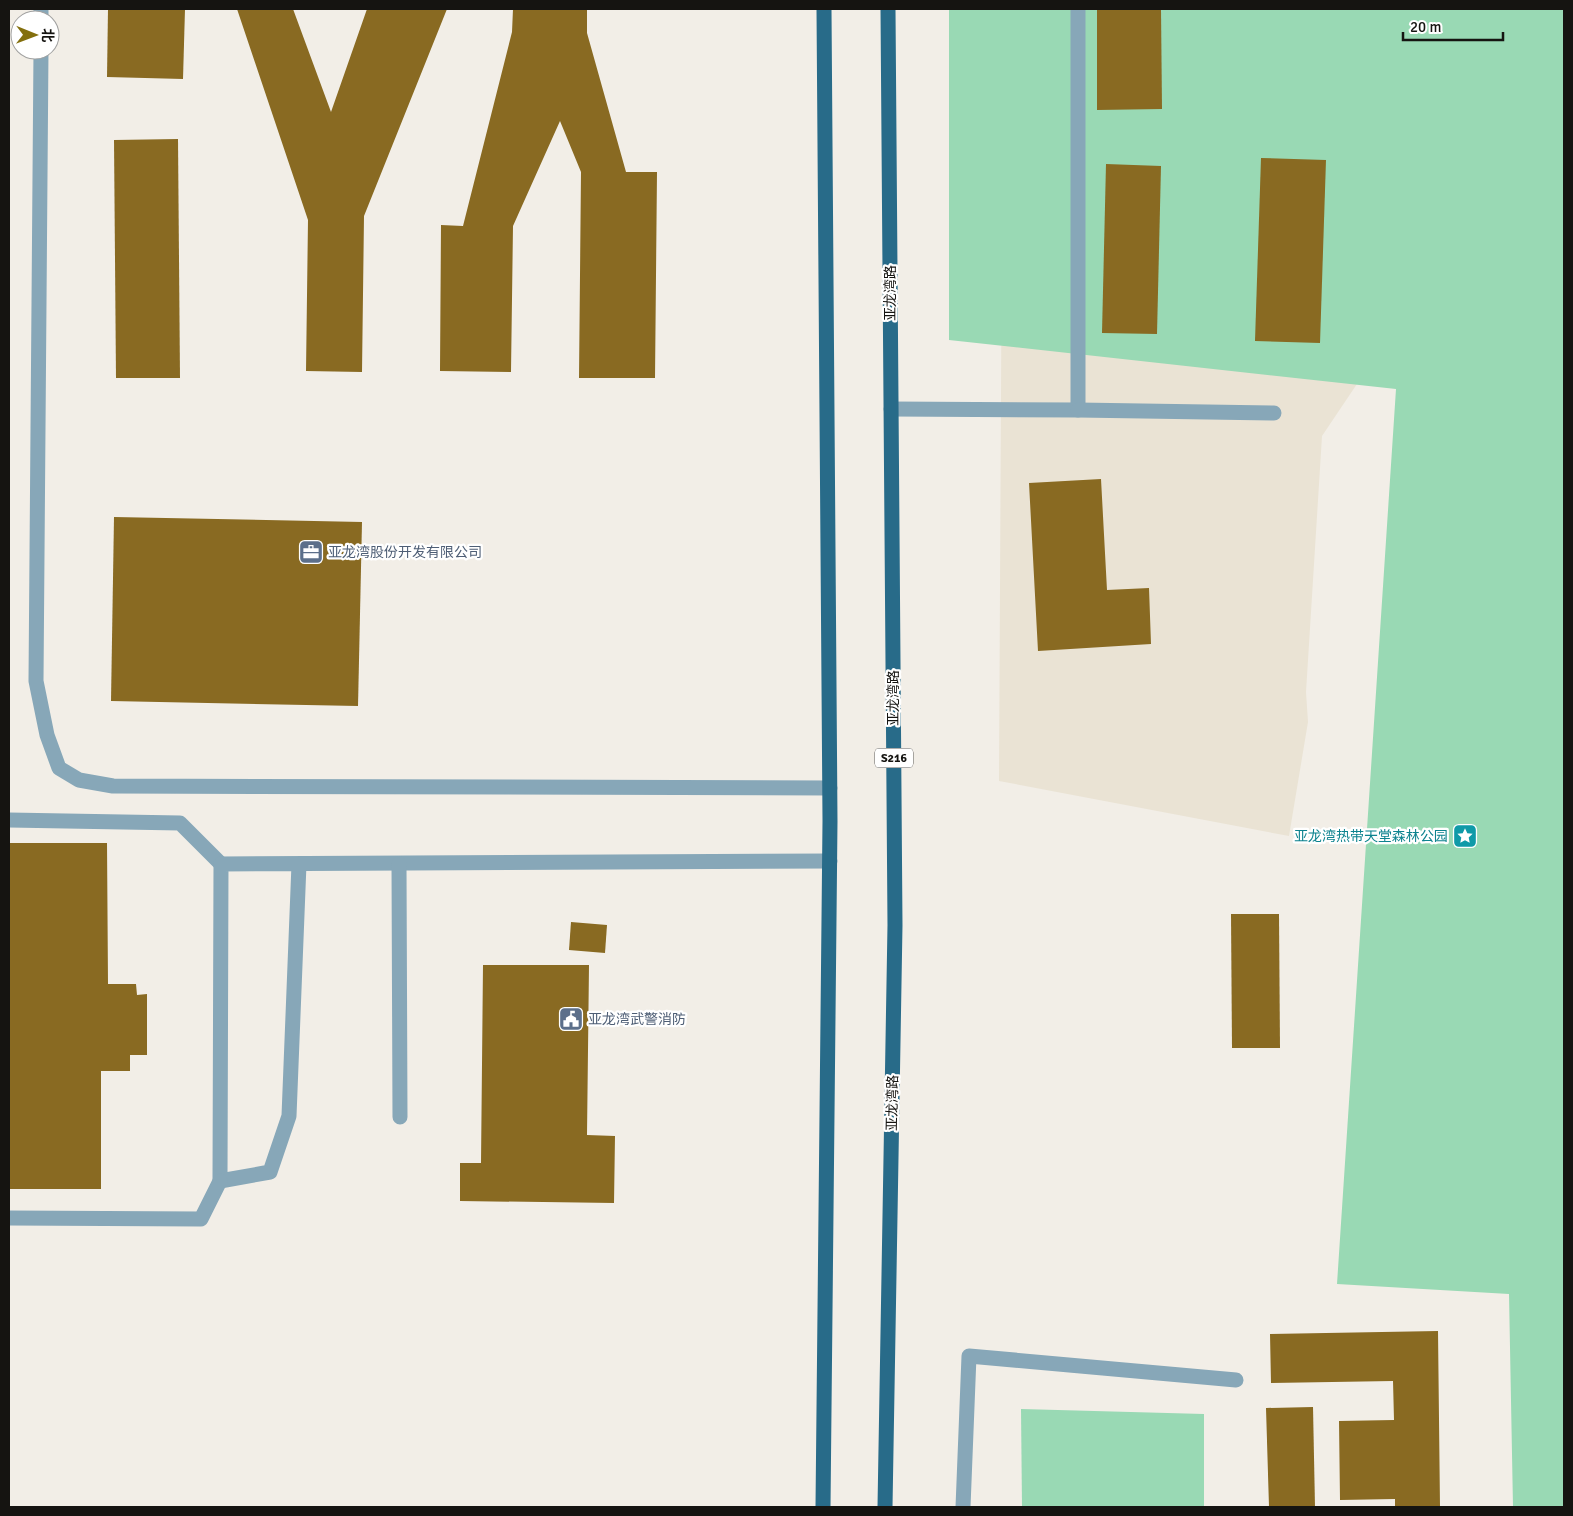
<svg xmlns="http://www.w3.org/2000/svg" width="1573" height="1516" viewBox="0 0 1573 1516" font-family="Signika,'Noto Sans SC',sans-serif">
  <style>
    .built { fill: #eae3d4 }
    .green { fill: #99d9b4 }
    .building { fill: #896a22 }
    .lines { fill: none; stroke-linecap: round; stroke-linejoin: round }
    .minor { stroke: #87a7b8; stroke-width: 15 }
    .major { stroke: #286b89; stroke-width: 15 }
    .labels { text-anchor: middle; stroke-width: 4.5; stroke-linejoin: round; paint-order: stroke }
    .shield { fill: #fff; stroke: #5b5a58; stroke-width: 1 }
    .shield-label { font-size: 12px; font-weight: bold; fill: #151411 }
    .street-label { font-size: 14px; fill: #151411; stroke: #fff }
    .service-label { font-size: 14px; fill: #4e5e75; stroke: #fff; text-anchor: start }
    .culture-label { font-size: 14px; fill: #0d838f; stroke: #fff; text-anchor: end }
  </style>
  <rect width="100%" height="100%" fill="#f2eee7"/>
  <path class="built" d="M1003 9H1564V76L1322 436 1306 692 1308 722 1289 836 999 781Z"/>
  <g class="green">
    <path d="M949 9H1564V1507H1513L1509 1294 1337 1284 1396 389 949 340Z"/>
    <path d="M1021 1409 1204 1414V1507H1022Z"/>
  </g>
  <g class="building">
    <path d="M108 9H185L183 79 107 77Z"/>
    <path d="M237 9H293L331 112 367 9H447L364 216 362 372 306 371 308 220Z"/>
    <path d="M513 9H587V33L626 172H657L655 378H579L581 172 560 121 513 226 511 372 440 371 441 225 463 226 512 32Z"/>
    <path d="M1097 9H1161L1162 109 1097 110Z"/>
    <path d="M178 139 180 378H116L114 140Z"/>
    <path d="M1261 158 1326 160 1320 343 1255 341Z"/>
    <path d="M1106 164 1161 166 1157 334 1102 333Z"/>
    <path d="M1101 479 1107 590 1149 588 1151 644 1038 651 1029 483Z"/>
    <path d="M114 517 362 522 358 706 111 701Z"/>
    <path d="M9 843H107L108 984H136L137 995 147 994V1055H130V1071H101V1189H9Z"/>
    <path d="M1231 914H1279L1280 1048H1232Z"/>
    <path d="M571 922 607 925 605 953 569 950Z"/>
    <path d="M483 965H589L587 1135 615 1136 614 1203 460 1201V1163H481Z"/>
    <path d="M1438 1331 1440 1507H1395V1499L1340 1500 1339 1421 1394 1420 1393 1381 1271 1383 1270 1334Z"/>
    <path d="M1313 1407 1315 1507H1269L1266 1408Z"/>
  </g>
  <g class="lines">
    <g class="minor">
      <path d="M41 9V20"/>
      <path d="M41 50 36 681 47 735 59 768 79 780 113 786 830 788"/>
      <path d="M891 409 1078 410V9"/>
      <path d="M1078 410 1274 413"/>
      <path d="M9 820 180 823 221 864"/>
      <path d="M299 864 289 1116 270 1172 220 1181 221 864 830 861"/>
      <path d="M399 864 400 1117"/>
      <path d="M9 1218 201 1219 220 1181"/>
      <path d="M963 1507 969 1356 1236 1380"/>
    </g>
    <g class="major">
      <path d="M823 1507 830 821 824 9"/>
      <path d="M885 1507 895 925 888 9"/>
    </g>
  </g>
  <defs>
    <symbol id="office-square" viewBox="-11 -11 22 22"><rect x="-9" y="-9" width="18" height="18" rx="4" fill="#5c6f8a" stroke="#fff"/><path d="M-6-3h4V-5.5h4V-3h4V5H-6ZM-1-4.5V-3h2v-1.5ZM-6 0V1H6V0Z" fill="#fff"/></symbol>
    <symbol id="sight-square" viewBox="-11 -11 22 22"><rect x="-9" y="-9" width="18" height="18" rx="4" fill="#0f9aa8" stroke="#fff"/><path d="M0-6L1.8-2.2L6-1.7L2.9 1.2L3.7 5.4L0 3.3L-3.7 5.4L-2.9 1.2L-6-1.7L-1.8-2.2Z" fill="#fff"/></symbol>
    <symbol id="civic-square" viewBox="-11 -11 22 22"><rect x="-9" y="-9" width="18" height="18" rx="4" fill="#5c6f8a" stroke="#fff"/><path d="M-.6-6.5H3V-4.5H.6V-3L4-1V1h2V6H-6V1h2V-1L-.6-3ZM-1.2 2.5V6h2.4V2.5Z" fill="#fff"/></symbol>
  </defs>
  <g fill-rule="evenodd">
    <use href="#office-square" x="297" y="538" width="28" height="28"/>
    <use href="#sight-square" x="1451" y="822" width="28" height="28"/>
    <use href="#civic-square" x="557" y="1005" width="28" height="28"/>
  </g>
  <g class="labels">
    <rect class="shield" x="875" y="748.5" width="38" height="19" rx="4"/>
    <g class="shield-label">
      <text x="894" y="762">S216</text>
    </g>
    <g class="street-label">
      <text transform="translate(890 293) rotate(-90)" y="5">亚龙湾路</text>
      <text transform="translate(893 698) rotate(-90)" y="5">亚龙湾路</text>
      <text transform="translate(892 1103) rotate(-89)" y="5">亚龙湾路</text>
    </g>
    <g class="service-label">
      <text x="328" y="557">亚龙湾股份开发有限公司</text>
      <text x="588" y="1024">亚龙湾武警消防</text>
    </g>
    <g class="culture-label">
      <text x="1448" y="841">亚龙湾热带天堂森林公园</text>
    </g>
  </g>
  <rect width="1573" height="1516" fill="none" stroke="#151411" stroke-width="20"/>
  <g transform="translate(35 35) rotate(91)"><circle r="24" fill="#ffffff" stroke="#a1a1a0"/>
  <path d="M0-4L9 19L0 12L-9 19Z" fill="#836f0d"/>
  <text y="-8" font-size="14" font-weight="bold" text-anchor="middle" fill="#151411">北</text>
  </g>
  <path d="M1403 32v8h100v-8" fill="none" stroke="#151411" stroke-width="2.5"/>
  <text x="1410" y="32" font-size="15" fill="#151411" stroke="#ffffff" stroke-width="4" paint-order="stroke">20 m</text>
</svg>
